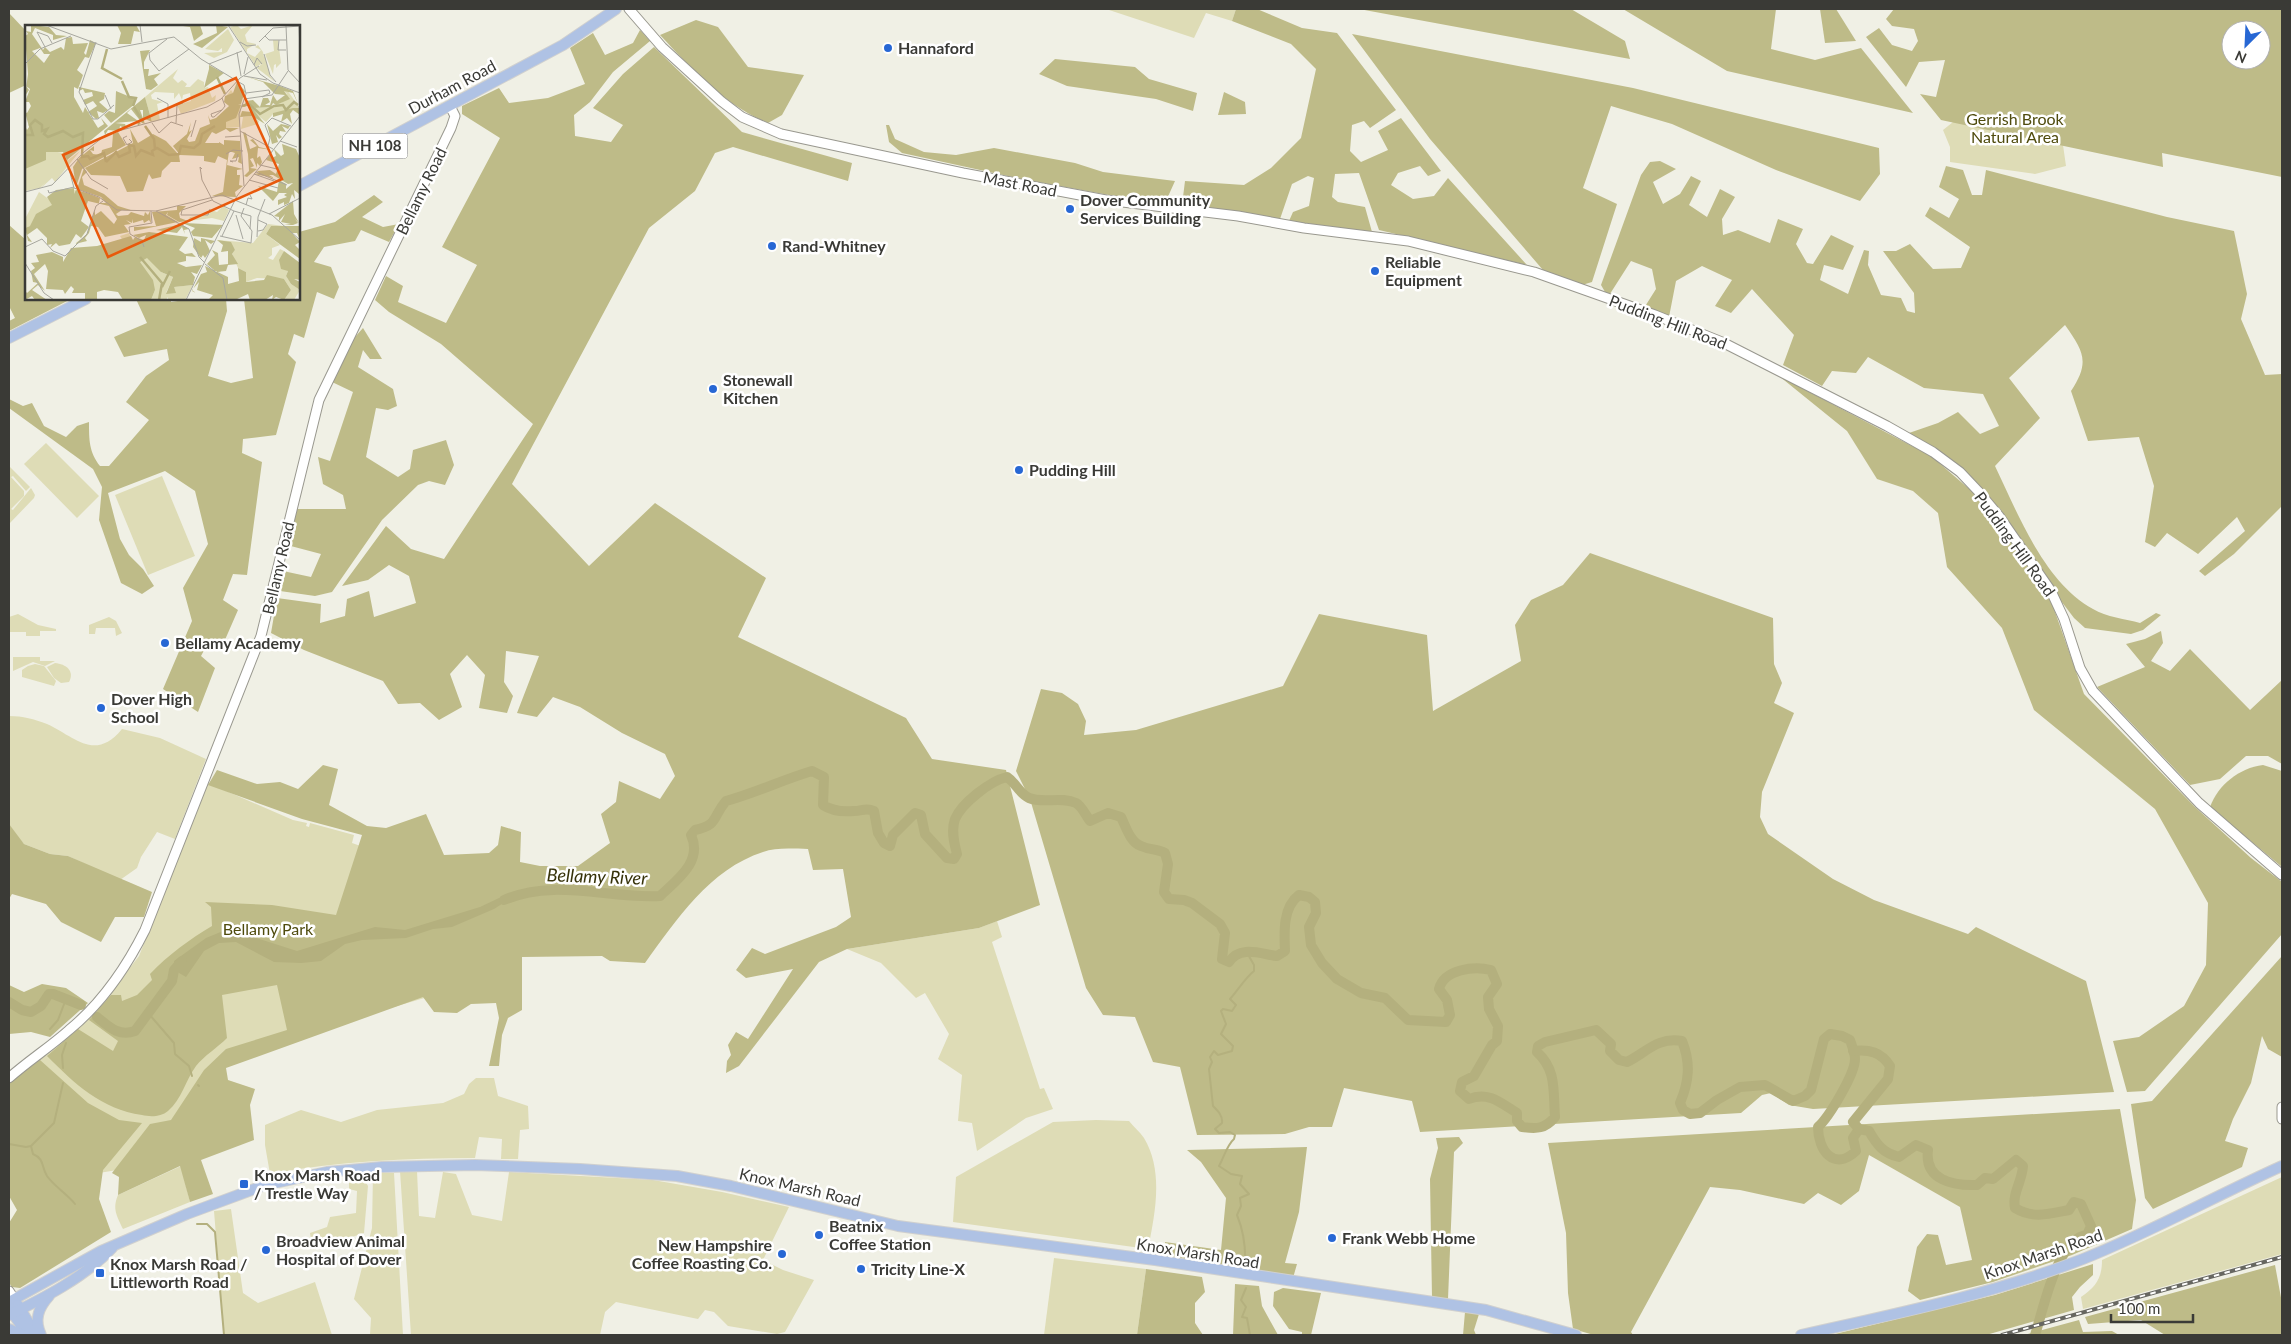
<svg xmlns="http://www.w3.org/2000/svg" width="2291" height="1344" viewBox="0 0 2291 1344" font-family="Lato,sans-serif">
  <style>
    .green { fill: #dedcb6 }
    .forest { fill: #bebb88; fill-rule: evenodd }
    .water { fill: #b4b07e }
    .lines { fill: none; stroke-linecap: round; stroke-linejoin: round }
    .stream { stroke: #b4b07e; stroke-width: 2 }
    .river { stroke: #b4b07e; stroke-width: 10 }
    .minor-casing { stroke: #99988f; stroke-width: 11 }
    .major-casing { stroke: #d0d0cf; stroke-width: 12 }
    .minor { stroke: #fff; stroke-width: 9 }
    .major { stroke: #afc2e4; stroke-width: 10 }
    .rail-casing { stroke: #676761; stroke-width: 4 }
    .rail { stroke: #fff; stroke-width: 2; stroke-dasharray: 5.5; stroke-linecap: butt }
    .poi-dot { fill: #2767d4; stroke: #fff; stroke-width: 2 }
    .labels { text-anchor: middle; stroke-width: 5; stroke-linejoin: round; paint-order: stroke }
    .shield { fill: #fff; stroke: #757572; stroke-width: 1 }
    .shield-label { font-size: 15px; font-weight: bold; fill: #3a3a36 }
    .poi-label { font-size: 16px; font-weight: bold; fill: #3a3a36; stroke: #fff; text-anchor: start }
    .street-label { font-size: 16px; fill: #3a3a36; stroke: #fff }
    .park-label { font-size: 16px; fill: #4f4b0d; stroke: #fff }
    .water-label { font-size: 18px; font-style: italic; fill: #363209; stroke: #fff }
    .inset-river { fill: none; stroke: #b4b07e; stroke-width: 2.5 }
    .inset-road { fill: none; stroke: #a7a79f; stroke-width: 1 }
    .view { fill: #e8590c; fill-opacity: 0.15; stroke: #e8590c; stroke-width: 2.5 }
    .inset-edge { fill: none; stroke: #3a3a36; stroke-width: 2.5 }
  </style>
  <rect width="100%" height="100%" fill="#f0f0e5"/>
  <g class="green">
    <path d="M1106 9H1236L1232 21 1206 13 1194 38Z"/>
    <path d="M2002 83 2063 145 2066 166 2035 174 1950 162V147L1943 130Z"/>
    <path d="M46 443 99 496 77 518 24 464Z"/>
    <path d="M9 466 30 487 26 491 13 476 11 477 24 491V496L11 509 13 510 31 488 35 495 34 498 9 524Z"/>
    <path d="M162 476 195 556 148 575 115 495Z"/>
    <path d="M18 614 38 625 56 629V631H40V636H26V632H9V617Z"/>
    <path d="M109 617 116 621 122 633 116 636 115 628H96L95 634H89V625Z"/>
    <path d="M13 657H40V661H55L45 666 33 662 13 671Z"/>
    <path d="M55 663C66 664 75 671 69 682L61 683 54 678 47 667Z"/>
    <path d="M35 664 44 666 56 681 54 686 22 677V670L28 666Z"/>
    <path d="M9 716C23 716 34 719 47 724 75 737 95 762 122 729L160 738 206 759 175 839 157 832 141 857 137 868 120 880 68 856 50 854 24 844 16 836 9 824Z"/>
    <path d="M208 783 293 820 307 823 306 826 309 827 310 823 354 835 352 843 534 907 506 974 217 1059 201 1156 9 1188V1083L76 1031 94 1014 139 956Z"/>
    <path d="M997 921 1002 937 992 942 1040 1089 1044 1088 1053 1109 1026 1118 977 1151 972 1123 958 1121 962 1075 938 1059 949 1034 925 993 916 998 881 963 847 949 979 928Z"/>
    <path d="M476 1078H494L498 1096 528 1106 529 1129 520 1130 518 1159H501L502 1139 479 1137 475 1158C406 1158 339 1161 270 1174L265 1145V1125L301 1110 341 1122 377 1110 443 1103 464 1094 469 1084Z"/>
    <path d="M1096 1120 1129 1121C1133 1126 1140 1132 1144 1138 1164 1171 1155 1214 1148 1249L953 1222 956 1177 1053 1122Z"/>
    <path d="M181 1166 190 1202 123 1229C117 1216 112 1209 118 1195Z"/>
    <path d="M400 1171H417L419 1216 435 1218 443 1172 456 1174 472 1215 502 1221 509 1172 653 1180 722 1192 789 1207 763 1260 783 1270 814 1280 785 1332 777 1334 728 1326 714 1312 705 1310 698 1319 616 1302 605 1312 600 1335H411Z"/>
    <path d="M373 1173H394L403 1335H370L371 1318 354 1299 372 1228Z"/>
    <path d="M349 1176H362L368 1186 364 1233 313 1250 310 1233 327 1227 330 1217 356 1213 357 1191 349 1189Z"/>
    <path d="M2282 1177V1254L2083 1309 2081 1297C2096 1287 2102 1278 2102 1260Z"/>
    <path d="M231 1209 243 1293 258 1303 315 1282 332 1335H224L214 1211Z"/>
    <path d="M1054 1258 1146 1269 1137 1335H1044Z"/>
  </g>
  <g class="forest">
    <path d="M1236 9H1257L1302 28 1337 33 1396 110 1370 128 1364 121 1352 125 1350 151 1361 162 1388 150 1378 131 1401 118 1441 171 1428 176 1420 166 1398 173 1391 185 1413 199 1434 196 1448 178 1527 265 1379 230 1359 173 1335 174 1332 197 1338 202 1365 207 1372 232 1289 221 1293 212 1309 206 1314 178 1308 176 1292 184 1280 219 1182 205 1185 181 1244 185 1271 168 1301 138 1316 69 1291 44 1232 21Z"/>
    <path d="M1359 9H1571L1625 41 1630 59Z"/>
    <path d="M1623 9H1776L1771 49 1815 60 1861 48 1913 113 1727 71Z"/>
    <path d="M1820 9H1836L1856 41 1825 43Z"/>
    <path d="M1894 9H2282V177L2162 153 2163 167 1941 120 1920 94 1936 97 1945 60 1919 62 1906 87 1866 37 1879 28 1892 45 1912 51 1918 41 1914 29 1892 26 1886 19ZM2231 30H2261V60H2231Z"/>
    <path d="M9 13 26 31V85L9 93Z"/>
    <path d="M696 20 718 27 748 67 804 75 782 115 768 123C723 104 693 70 660 35Z"/>
    <path d="M640 30 650 41 613 72 590 102 574 115 575 136 611 142 623 125 593 108 623 74 654 47 742 132 852 163 848 181 733 147 715 153 695 191 649 228 512 484 589 566 655 503 766 578 738 637 906 718 932 759 1006 770 1040 905 979 928 847 949 819 962 739 1066 726 1073 727 1061 731 1055 728 1045 736 1032 748 1039 793 969 746 978 736 970 752 948 765 954 836 927 851 917 843 869 813 870 808 849C795 849 776 847 763 852 710 869 676 920 645 963L610 961 602 956 522 957V1010L508 1018 502 1035 499 1066H489L499 1018 496 1003 471 1004 457 1013 434 1012 423 997 226 1068 228 1080 255 1089 250 1105 254 1140 201 1160 213 1194 190 1202 180 1166 118 1195 119 1177 112 1173 150 1124 171 1120 204 1070 226 1049 287 1030 277 985 222 995 227 1038C218 1047 204 1056 196 1066 185 1081 182 1099 168 1111 161 1117 150 1117 142 1115 101 1109 75 1084 47 1056L78 1029 113 1051 118 1041 89 1020 111 995H121L122 1001 137 995 152 980 150 974C168 955 190 939 212 926L211 907 205 902 272 905 336 915 362 835 302 819 208 785 217 770 257 784 280 782 298 789 323 765 338 769 329 805 367 826 386 828 426 814 444 855 489 853 498 845 501 826 521 832 520 862 540 866H578L610 843 601 814 616 802 619 781 660 799 675 776 665 754 622 733 580 707 553 697 537 717 517 713 539 656 506 651 504 682 513 696 507 713 479 708 485 675 467 655 450 674 462 707 439 720 420 703 398 704 383 681 304 650 271 633 277 598 321 604 320 623 345 616 347 599 369 591 374 617 416 603 409 576 389 565 368 580 342 586 386 526 411 549 444 559 533 424 441 344 389 312 375 300 386 276 403 286 398 302 446 323 477 265 442 247 500 138 462 114V106L499 88 509 103 548 98 585 84 570 48 593 33 605 55 633 43Z"/>
    <path d="M1352 34 1633 88 1879 148 1880 174 1860 201 1776 170 1672 124 1611 106 1583 188 1617 204 1592 282 1582 285 1543 270 1430 139Z"/>
    <path d="M1055 59 1135 67 1149 79 1197 93 1193 111 1156 99 1067 86 1039 74Z"/>
    <path d="M1224 92 1245 102 1246 114 1218 115Z"/>
    <path d="M886 125H889L895 139 924 152 956 155 994 148 1075 163 1103 172 1175 181 1166 201 1120 197 1021 179 902 153 889 142Z"/>
    <path d="M1660 161 1676 169 1653 182 1663 204 1680 194 1691 176 1701 181 1689 205 1707 217 1720 189 1735 197 1722 219 1723 235 1738 230 1770 243 1778 219 1803 229 1796 244 1807 263 1813 264 1831 235 1854 246 1843 270 1824 265 1820 280 1848 294 1864 250 1869 251 1868 265 1881 295 1901 298 1907 311 1915 313 1914 293 1883 251H1896L1910 244 1933 269 1961 268 1970 247 1925 216 1930 207 1949 218 1959 199 1939 187 1946 166 1963 170 1972 195H1982L1986 170 2167 217 2234 231 2247 294 2241 319 2265 375 2282 374V506L2234 554 2205 576 2199 571 2245 531 2237 517 2198 554 2167 533 2155 547 2145 542 2154 486 2139 437 2088 441 2071 391C2090 362 2084 352 2065 325L2009 378 2040 418 1995 466C2018 514 2044 582 2093 609 2106 617 2126 619 2140 623L2156 613 2161 615 2143 630 2131 634 2085 628 2074 618 2052 589 1981 489 1909 433 1938 423 1958 412 1980 434 1999 426 1983 394 1924 388 1868 357 1856 373 1832 371 1822 386 1783 365 1794 335 1752 289 1731 313 1715 306 1732 280 1702 266 1676 281 1669 317 1644 308 1656 289 1652 269 1631 261 1608 297 1601 285 1641 175 1650 162Z"/>
    <path d="M374 195 383 202 362 217 383 227 399 224 389 242 361 230 355 241 324 247 314 262 331 267 339 287 334 299 317 292 304 338 294 334 288 354 296 362 276 435 243 439 242 453 262 462 247 575 233 574 223 600 238 610 221 649 208 643 201 656 215 668 198 712 163 689 192 621 183 588 208 544 195 491 165 471 108 493 120 539 129 555 143 569 154 586 142 594 121 583 99 520 102 487 93 469 9 408V399L23 406 32 403 44 426 66 437 77 426 89 422C89 440 89 452 100 466H109L149 420 126 402 146 376 169 360 167 349 124 357 114 337 147 323 136 299H171V302L191 299H226L227 311 208 376 231 383 253 378 244 299H299V232L335 222Z"/>
    <path d="M9 225 26 240V299H71L9 331V321L15 318 9 306Z"/>
    <path d="M363 328 382 359H370L363 350 358 367 393 389 397 406 388 410 376 408 366 457 398 477 410 469 413 450 446 440 454 465 445 485 429 481 418 485 382 520 332 592 315 596 280 591 283 571 311 577 321 554 287 545 296 509H346L343 495 323 484 318 457 330 461 353 392 332 382 355 337Z"/>
    <path d="M1779 376 1931 456 1975 494 2048 592 2084 694 2195 807 2251 858 2282 882V934L2145 1091 2127 1092 2113 1041 2139 1037 2184 1006 2206 965 2208 903 2155 809 2034 710 2002 628 1947 567 1938 513 1913 491 1877 479 1847 431Z"/>
    <path d="M1590 553 1773 618 1774 664 1782 683 1774 703 1794 713 1762 792 1760 817 1768 834 1833 879 1874 900 1968 934 1976 927 2086 981 2114 1092 1813 1109 1789 1105 1771 1093 1762 1095 1741 1113 1420 1132 1412 1101 1344 1088 1332 1127H1309L1285 1134 1197 1135 1180 1067 1153 1062 1135 1017 1103 1015 1086 988 1030 799 1016 771 1041 689 1062 693 1078 704 1086 721 1084 735 1136 730 1283 686 1319 614 1427 635 1433 711 1521 661 1515 625 1531 600 1563 585Z"/>
    <path d="M2161 631 2163 643 2151 661 2170 671 2190 649 2250 710 2282 680V764L2268 756H2246L2220 779 2190 785 2097 687 2145 667 2126 644 2145 639Z"/>
    <path d="M2263 765 2282 771V867L2210 807C2218 785 2239 768 2263 765Z"/>
    <path d="M9 824 24 844 50 854 68 856 152 892 144 917H115L101 942 61 922 46 904 12 894 9 899Z"/>
    <path d="M2282 956V1057L2268 1049 2262 1036 2251 1083 2233 1119 2225 1141 2248 1148 2242 1167 2153 1209 2145 1198 2131 1104 2152 1101Z"/>
    <path d="M42 984 66 988 88 1003 50 1037 31 1032 9 1034V985L24 992Z"/>
    <path d="M40 1060 88 1103 119 1120 142 1123 103 1170 99 1199 111 1232 20 1288 12 1287 9 1283V1223L17 1210 9 1196V1083Z"/>
    <path d="M2120 1109 2136 1200 2132 1229 2072 1255 1993 1282 1920 1300 1908 1291 1917 1247 1927 1234 1938 1235 1946 1265 1972 1260 1960 1207 1869 1155 1859 1191 1841 1205 1818 1193 1804 1204 1740 1190 1710 1187 1631 1332 1633 1335H1594L1573 1329 1568 1293 1566 1233 1548 1143Z"/>
    <path d="M1459 1137 1463 1143 1454 1152 1448 1299 1432 1297 1430 1179 1438 1148 1436 1138Z"/>
    <path d="M1307 1147 1299 1212 1285 1263 1297 1264 1293 1278 1213 1265 1165 1255V1242L1221 1250 1226 1198 1201 1162 1187 1150Z"/>
    <path d="M2093 1264V1275L2080 1287 2072 1297 2074 1310 1986 1335H1831L1995 1295Z"/>
    <path d="M2275 1265 2282 1303V1335H2165L2141 1320 2088 1324 2085 1317Z"/>
    <path d="M1146 1269 1202 1277 1205 1292 1195 1303V1323L1203 1335H1137Z"/>
    <path d="M1235 1284 1259 1286 1262 1306 1278 1335H1233Z"/>
    <path d="M1283 1288 1321 1293 1311 1335H1302V1332L1289 1329 1273 1306 1274 1292Z"/>
    <path d="M1465 1312 1479 1314 1474 1330 1476 1335H1463Z"/>
    <path d="M2079 1320 2083 1332 2112 1331 2119 1335H2024Z"/>
  </g>
  <path class="water" d="M516 895 494 909 452 927 433 929 406 938 362 940 345 944 321 961 301 963 274 962 236 942 219 943 204 951 186 977 174 970V961L206 938 223 931H235L297 951 375 927 405 930 480 907 499 898Z"/>
  <g class="lines">
    <g class="stream">
      <path d="M149 1014 174 1043 175 1054 189 1066 192 1076"/>
      <path d="M50 1029 58 1020 66 999"/>
      <path d="M63 1068 62 1055 66 1043"/>
      <path d="M198 1085 199 1086"/>
      <path d="M9 1144 26 1147 31 1146 54 1123 63 1083"/>
      <path d="M31 1146 33 1154C45 1159 41 1167 47 1176 55 1187 67 1194 75 1204"/>
      <path d="M197 1224H207L215 1232 224 1335"/>
      <path d="M1245 1267C1246 1249 1244 1232 1237 1215L1241 1206 1240 1198 1249 1194 1240 1184 1242 1176 1231 1174 1219 1166C1224 1157 1227 1145 1234 1139L1235 1135 1230 1132 1219 1133 1215 1129 1222 1123C1223 1116 1218 1111 1213 1106L1209 1069 1212 1062 1210 1057 1214 1051 1218 1055 1232 1051 1233 1046 1221 1034 1226 1024 1221 1011 1223 1009 1232 1011 1236 1005 1230 999C1238 990 1246 977 1254 971V965L1246 951"/>
      <path d="M1246 1288 1241 1300 1246 1307 1242 1317 1247 1318 1250 1335"/>
    </g>
    <g class="river">
      <path d="M504 900C555 878 608 899 660 896 678 879 703 861 691 835L695 830C719 825 712 817 726 801 755 793 782 780 812 771L824 777 823 805C832 811 843 812 854 811 862 811 866 807 874 811L878 833 884 843 890 846 893 835 915 813 921 815 925 834 947 858 954 859 957 854C954 843 951 830 955 819 962 803 990 781 1007 777 1016 783 1019 793 1029 798 1044 804 1061 796 1076 803 1082 806 1086 816 1090 821L1108 813 1121 817C1126 827 1130 842 1141 846 1150 850 1157 849 1165 853L1168 864 1164 892 1169 899 1184 900 1192 903 1220 924 1225 933 1222 959 1229 962C1240 945 1261 954 1277 956L1285 951C1284 931 1283 907 1299 895L1309 897 1315 902 1316 913 1309 927 1311 945 1322 963 1337 979 1361 993 1385 998 1408 1020 1446 1022 1450 1015 1447 1000 1439 989C1444 969 1474 966 1491 970L1497 984 1488 997 1489 1009 1498 1026 1497 1041 1492 1045 1474 1076 1462 1082 1460 1091 1469 1099C1488 1091 1501 1103 1517 1113V1121L1522 1127C1537 1129 1545 1129 1555 1117 1553 1092 1557 1070 1537 1052L1538 1046 1545 1042 1596 1030 1611 1044 1610 1051 1619 1060 1627 1062C1647 1052 1657 1037 1682 1041 1691 1063 1689 1082 1680 1103L1683 1110 1690 1114 1700 1113 1717 1100 1740 1087 1765 1085 1793 1101 1805 1096 1811 1090 1824 1039 1830 1034 1842 1036 1850 1040C1852 1046 1855 1053 1855 1059 1855 1074 1829 1117 1818 1127 1818 1150 1834 1172 1856 1151L1853 1138 1859 1129"/>
      <path d="M9 1002 22 1010 31 1012 41 1006 49 994H53L81 1005"/>
      <path d="M97 1017C109 1027 119 1037 135 1031L172 981 174 970 182 961"/>
      <path d="M1853 1051C1869 1049 1881 1052 1890 1066L1888 1079 1853 1122 1859 1129 1869 1131C1877 1145 1883 1153 1899 1157L1916 1145 1928 1150C1924 1180 1953 1186 1977 1185L1985 1178 1993 1179 2016 1160 2023 1166C2022 1182 2012 1193 2015 1208 2033 1219 2049 1214 2069 1210L2074 1202 2081 1204 2091 1226 2087 1235C2057 1238 2043 1311 2035 1335"/>
    </g>
    <defs>
      <g id="minor">
        <path d="M629 9 662 47 721 101 742 117 781 134 963 173 1106 200 1238 216 1304 228 1408 241 1534 272 1655 315 1722 342 1887 426 1933 452 1960 472 1978 491 1999 516 2051 591 2064 619 2080 668 2093 691 2199 803 2282 875"/>
        <path d="M9 1078C28 1061 50 1047 69 1030 102 1003 126 968 145 930L261 636 319 400 451 128 455 116 450 106"/>
        <path d="M2282 1107V1119"/>
        <path d="M9 1291 15 1300"/>
      </g>
      <g id="major">
        <path d="M299 186 563 45 616 9"/>
        <path d="M9 338 86 299"/>
        <path d="M9 1302 101 1251 187 1214 265 1185 327 1172 382 1167 475 1165 580 1169 677 1176 731 1186 898 1226 1155 1260 1486 1310 1576 1335"/>
        <path d="M18 1305 36 1335"/>
        <path d="M9 1308 28 1335"/>
        <path d="M9 1315C44 1298 85 1277 112 1248"/>
        <path d="M9 1329 23 1335"/>
        <path d="M41 1335C34 1320 38 1308 49 1296"/>
        <path d="M1801 1335C1895 1314 1993 1294 2083 1259 2151 1232 2215 1196 2282 1166"/>
      </g>
    </defs>
    <use href="#minor" class="minor-casing"/>
    <use href="#major" class="major-casing"/>
    <use href="#minor" class="minor"/>
    <use href="#major" class="major"/>
    <defs>
      <path id="rail" d="M2002 1335 2282 1257"/>
    </defs>
    <use href="#rail" class="rail-casing"/>
    <use href="#rail" class="rail"/>
  </g>
  <g class="poi-dot">
    <circle cx="888" cy="48" r="5"/>
    <circle cx="1070" cy="209" r="5"/>
    <circle cx="772" cy="246" r="5"/>
    <circle cx="1375" cy="271" r="5"/>
    <circle cx="713" cy="389" r="5"/>
    <circle cx="1019" cy="470" r="5"/>
    <circle cx="165" cy="643" r="5"/>
    <circle cx="101" cy="708" r="5"/>
    <rect x="239" y="1179" width="10" height="10" rx="2.5"/>
    <circle cx="819" cy="1235" r="5"/>
    <circle cx="1332" cy="1238" r="5"/>
    <circle cx="266" cy="1250" r="5"/>
    <circle cx="782" cy="1254" r="5"/>
    <circle cx="861" cy="1269" r="5"/>
    <rect x="95" y="1268" width="10" height="10" rx="2.5"/>
  </g>
  <g class="labels">
    <rect class="shield" x="342.5" y="133.5" width="65" height="25" rx="4"/>
    <g class="shield-label">
      <text x="375" y="151">NH 108</text>
    </g>
    <g class="poi-label">
      <text x="898" y="54">Hannaford</text>
      <text x="1080" y="206">Dover Community<tspan x="1080" dy="18">Services Building</tspan></text>
      <text x="782" y="252">Rand-Whitney</text>
      <text x="1385" y="268">Reliable<tspan x="1385" dy="18">Equipment</tspan></text>
      <text x="723" y="386">Stonewall<tspan x="723" dy="18">Kitchen</tspan></text>
      <text x="1029" y="476">Pudding Hill</text>
      <text x="175" y="649">Bellamy Academy</text>
      <text x="111" y="705">Dover High<tspan x="111" dy="18">School</tspan></text>
      <text x="254" y="1181">Knox Marsh Road<tspan x="254" dy="18">/ Trestle Way</tspan></text>
      <text x="829" y="1232">Beatnix<tspan x="829" dy="18">Coffee Station</tspan></text>
      <text x="1342" y="1244">Frank Webb Home</text>
      <text x="276" y="1247">Broadview Animal<tspan x="276" dy="18">Hospital of Dover</tspan></text>
      <text x="772" y="1251" text-anchor="end">New Hampshire<tspan x="772" dy="18">Coffee Roasting Co.</tspan></text>
      <text x="110" y="1270">Knox Marsh Road /<tspan x="110" dy="18">Littleworth Road</tspan></text>
      <text x="871" y="1275">Tricity Line-X</text>
    </g>
    <g class="street-label">
      <text transform="translate(452 87) rotate(-28)" y="6">Durham Road</text>
      <text transform="translate(1020 184) rotate(11)" y="6">Mast Road</text>
      <text transform="translate(421 191) rotate(-64)" y="6">Bellamy Road</text>
      <text transform="translate(1668 322) rotate(21)" y="6">Pudding Hill Road</text>
      <text transform="translate(2015 544) rotate(54)" y="6">Pudding Hill Road</text>
      <text transform="translate(278 568) rotate(-77)" y="6">Bellamy Road</text>
      <text transform="translate(800 1187) rotate(13)" y="6">Knox Marsh Road</text>
      <text transform="translate(1198 1253) rotate(9)" y="6">Knox Marsh Road</text>
      <text transform="translate(2043 1254) rotate(-19)" y="6">Knox Marsh Road</text>
    </g>
    <g class="park-label">
      <text x="2015" y="125">Gerrish Brook<tspan x="2015" dy="18">Natural Area</tspan></text>
      <text x="268" y="935">Bellamy Park</text>
    </g>
    <g class="water-label">
      <text transform="translate(597 877) rotate(2)" y="6">Bellamy River</text>
    </g>
  </g>
  <g transform="translate(25 25)">
    <rect width="275" height="275" fill="#f0f0e5"/>
    <path d="M212 0 216 4 228 0 220 10 222 17 231 19 222 24V28L230 32 236 25 230 22 233 20 238 27 239 32H240L245 51 250 57 232 43 238 38 231 42 228 37 205 2ZM203 4 209 15 202 27 189 33 179 28 197 27V23L193 26 180 24ZM248 15H253L256 38 251 43V39L249 40 248 49 240 29 249 26ZM153 44 148 53 153 58 157 55 162 59 160 62H165L173 54 179 57V63L183 62 187 73 191 70 190 76 156 89 152 80 166 76 165 68 158 70 157 75 154 68 149 74V68L130 67 126 70 127 74 138 77 132 79 135 95 127 97 120 72ZM206 65 216 79 215 102 186 104V98L205 81 202 70ZM262 65 275 83 249 88 241 97 227 86V83L246 82 257 77 262 69 259 66ZM227 91 234 96 233 99 216 104 218 92ZM0 110 26 126 39 128 43 135 55 126 30 157 27 153 15 164 20 158 15 163 0 166ZM41 163 65 169 48 206 5 201 0 203V194L14 167 25 175V171ZM198 181 204 185 199 196 187 193 163 196 165 192 180 190 186 185 192 187ZM243 199 259 201H246L241 209 255 220 247 223V230L243 233 248 235 255 224 259 226 255 237 263 246 261 251 266 259 275 265 269 275H259L266 265 259 254 232 253 221 257V247L213 243 207 229 210 225 192 215 228 218ZM104 208 110 223 118 231 150 232 136 247 148 252 141 268 148 262 168 260 160 275H143V272L141 275H126L130 265 95 211Z" fill="#dedcb6"/>
    <path d="M6 0 24 2 31 10 42 11 28 15V10L10 3 7 9 18 25 20 22 25 27 36 22 39 25 41 13 47 12 48 19 63 18 59 28 61 30 65 15 71 18 64 33 60 32 52 45 58 50 53 64 49 62V72L58 88 60 82 73 103 79 99 76 93 83 101 42 135 38 127H21V135L0 144V101L2 105 4 102 0 87 2 88 6 81 4 77H0L5 64 1 61 4 65 0 71 3 49 0 11 3 9 1 6 6 7ZM15 23 19 29H25L19 38 7 26ZM92 0H111L115 7 109 6 106 19H93L96 8ZM151 0H175L178 9 169 16 165 2ZM191 0 203 2 177 23 168 19 192 8ZM125 25 119 37V44H124L123 51 136 48 129 54 133 60 126 65 121 64 115 26ZM184 40 199 48 179 63 184 44ZM219 51 255 61 268 66 273 79 268 68 259 66 265 74 251 80 248 78 246 82 227 83 240 99 227 91 215 92 217 86 226 87 223 80 219 82 221 76 228 75 235 82 238 73H243L245 77 240 80H245L248 70 252 76 260 70 250 69 238 57ZM212 57 220 66 216 79H213L216 80 211 93 201 97V103H214L205 107 201 104 191 109 187 107 180 118H194V123V117L199 120V115L215 116 217 139 213 137 214 132 207 134 210 128 207 127H204L202 140 218 144 212 145V150H215L214 160 218 161 210 167 211 172 187 171 198 167 202 135 193 131 190 138 179 136V131L155 130 148 121 162 109 166 97 164 107 167 105 162 114 164 117 170 116 175 103 185 99 183 90 185 95 191 93 204 81 199 77 200 71 208 68ZM54 62 80 68 79 74 74 77 83 85 78 88 72 86 74 93 71 94 63 87 72 81 68 76 60 80 58 75 68 71 67 67 60 68 58 64 54 66ZM91 66 110 74V79L86 98 79 90 84 86 90 88ZM120 72 127 97 118 93V85H115L120 99 117 98 106 84 102 88 116 98 113 101 112 96 90 98 100 99 102 104 95 101 94 106 83 105 80 110 79 106ZM268 83H275V90L268 85 265 89 267 99 262 93 256 97 258 89 248 92V88ZM242 99 248 106 256 99 265 101 263 104 257 101 261 107 255 106 254 109 257 112 254 114 251 110 253 117 247 119ZM105 104 113 118 128 109 141 116 154 130 155 137H146L137 146 136 152 127 154 124 149 118 166 102 167 95 151 66 150 60 143 108 118ZM93 107 101 120 57 144 51 162 48 142 54 133 69 121V126L65 125 68 129 76 130 77 125 87 122 88 109ZM218 107 221 108 225 124 232 121 225 115 228 114 234 122 247 125 233 123 232 133 235 131 237 137 235 141 232 138V143L228 133 225 134 229 141 225 143 232 144 222 152 219 151 224 146 223 129ZM257 119 271 124 275 133 274 169 269 165 270 174 267 169 264 178 259 180V177L253 180V175L262 172 259 170 262 168H254L248 176 233 161 252 167 254 155 261 159V164L268 158 263 159 248 150H244L249 153 229 149 234 148 232 146 245 145 251 149 254 139 241 135 245 129 247 133 251 131 249 124 256 131 259 129ZM59 143 62 147 57 152 59 160 79 169 93 181 109 186 97 185 91 189 93 191 103 190 106 187 119 191 120 187 123 190 125 186 126 198 124 195 119 198 118 195 108 198 107 194V198L101 195 106 199 99 200 104 207 80 212 73 202 66 201 64 208 60 213 62 216 50 219 62 209 70 185V190L76 186 89 199 92 194 84 181 63 176 56 196 64 202 56 213 51 209 45 219 34 221 31 218 25 223 27 219 22 220V213L12 203 2 210 7 217 3 216 0 203 5 201 11 189 27 180 22 172 31 165 49 163V169L51 165 62 168 75 173 74 178H81L76 172 52 164ZM268 176 269 189 274 198 270 194 273 198 268 200H259L266 199 256 197 260 189 254 196V192L249 191ZM152 181H161L154 188 155 193 163 196 154 197 142 190 143 187 141 190 153 197 109 206V202L131 201 127 187 152 185ZM157 198H160L198 200 187 213 168 211 166 207 170 203ZM156 199 164 204 159 205 160 209 157 202 152 208 131 205ZM246 201H275V215L272 208H267L275 217 270 220 275 225V234L241 209ZM124 207 163 212 154 225 160 229 167 228 171 232 161 231V236L152 238 161 242 177 240 172 249 166 247 170 252 168 260 149 262 151 268 141 269 148 252 136 247 122 233 115 237 128 255 130 265 126 275H98L93 267 79 265 72 267V275L60 274V268H47L49 264 46 261 40 269 38 265 21 264 23 246 20 239 9 249 20 266 13 260 7 265 22 275H10L7 271 0 275V266L2 268 13 258 8 257 6 246 10 243 6 238 14 237 11 230 27 227 38 232V237L46 223 72 221 106 211 108 215 110 212 119 215 121 210 114 213 108 210ZM169 213 176 217V213L190 216 186 219 180 215 185 226 180 233 178 230 176 233 168 222ZM192 215 206 217 210 225 207 229 213 239 203 240 201 246 191 247 182 239 190 230 187 225 193 228 194 240 203 239V226L196 227 198 220ZM259 226 275 238V255L269 254 275 257V265L266 259 261 251 263 246 256 244 254 235ZM180 241 203 252V259L214 256 213 243 221 247V257L239 255 242 250 259 254 266 265 259 275 251 272 247 275 248 270 240 275H225L223 269 210 275H183L188 270 172 265 174 257 167 265 171 268 167 266 176 249 182 247Z" fill="#bebb88" fill-rule="evenodd"/>
    <path class="inset-river" d="M82 24 77 43 97 54M192 52 200 69M97 56 104 72 111 73 108 81M217 81 224 79 235 89 249 81 258 80 261 85 269 77 273 80M109 82 118 97M120 101 129 114 130 124M0 110H8L5 100 10 95 17 100V106L22 104 19 109 23 112 38 106 48 112 58 108 57 132 63 131 65 134 79 128 81 137M81 137 91 127 94 132 105 127 104 120 109 121 111 131 116 125 128 130 127 126 132 123 144 130 154 129 156 121 169 123 175 118 177 109 190 101M115 232 137 258 134 275M137 262 145 246"/>
    <path class="inset-road" d="M21 0 86 24 149 12 176 34 212 56M115 0 117 17M203 0 235 49 248 58 275 68M274 0 275 26M261 1 263 45 275 58M240 11 244 15H261M142 14 124 28 125 35 134 46 164 24M254 15 253 25H261M71 17 54 67 68 94H73L89 80M215 17 222 21 231 20M234 17 248 3 275 1M20 22 12 7 23 11 27 18M212 27 216 51M239 29 245 50 251 57M0 39 15 24 46 11M184 39 217 26M229 40 232 33 237 39M219 49 223 32M219 51 242 55M212 56 219 60 221 69 214 89 219 161M221 68 244 65 245 68 237 72M80 70 86 84M132 73 143 79V93M197 73 200 81 197 85 189 92H187L186 89 197 85M219 74 247 70 263 46M127 98 134 108 146 97 158 101M151 98 152 80 158 78M215 106 248 124M102 111 98 113 102 120 107 117 104 114M166 112 171 95M200 112 216 111M255 116 272 122M243 121 245 113 240 100 247 93 266 101M201 129 208 125 218 126M52 134 66 154 83 164M208 137 205 136H211L213 129M235 140 252 144M44 144 49 163 74 172 92 185 131 186 197 170 247 190 275 215M177 144 175 142 177 155 188 176 209 186 197 211M231 147 262 160M229 149 249 156M224 155 253 163M23 165 24 168 49 162M0 167 27 160 59 127 82 109 182 82 196 74 215 53 234 41M221 180 223 173 227 174 225 170M185 184 183 190H156L157 185 187 175M131 186 164 204 174 232 180 238M209 186 226 191 225 204M244 189 275 173M211 190 218 214M233 206 238 205 242 199 233 195M195 211 226 218 227 206 216 191 219 183M232 212 233 192 240 174M0 222 17 214 28 226 40 231 62 209 71 181 78 176M119 222 117 216 105 209 104 202 127 198 126 186M0 238 19 268 29 275M180 239 198 253 202 275M161 275 212 171 275 91"/>
    <path class="view" d="M211 53 257 154 83 232 38 130Z"/>
    <rect width="275" height="275" class="inset-edge"/>
  </g>
  <rect width="2291" height="1344" fill="none" stroke="#3a3a36" stroke-width="20"/>
  <g transform="translate(2246 45) rotate(204)"><circle r="24" fill="#ffffff" stroke="#b0b0af"/>
  <path d="M0-4L9 19L0 12L-9 19Z" fill="#2767d4"/>
  <text y="-8" font-size="14" font-weight="bold" text-anchor="middle" fill="#3a3a36">N</text>
  </g>
  <path d="M2111 1314v8h82v-8" fill="none" stroke="#3a3a36" stroke-width="2.5"/>
  <text x="2118" y="1314" font-size="15" fill="#3a3a36" stroke="#ffffff" stroke-width="4" paint-order="stroke">100 m</text>
</svg>
